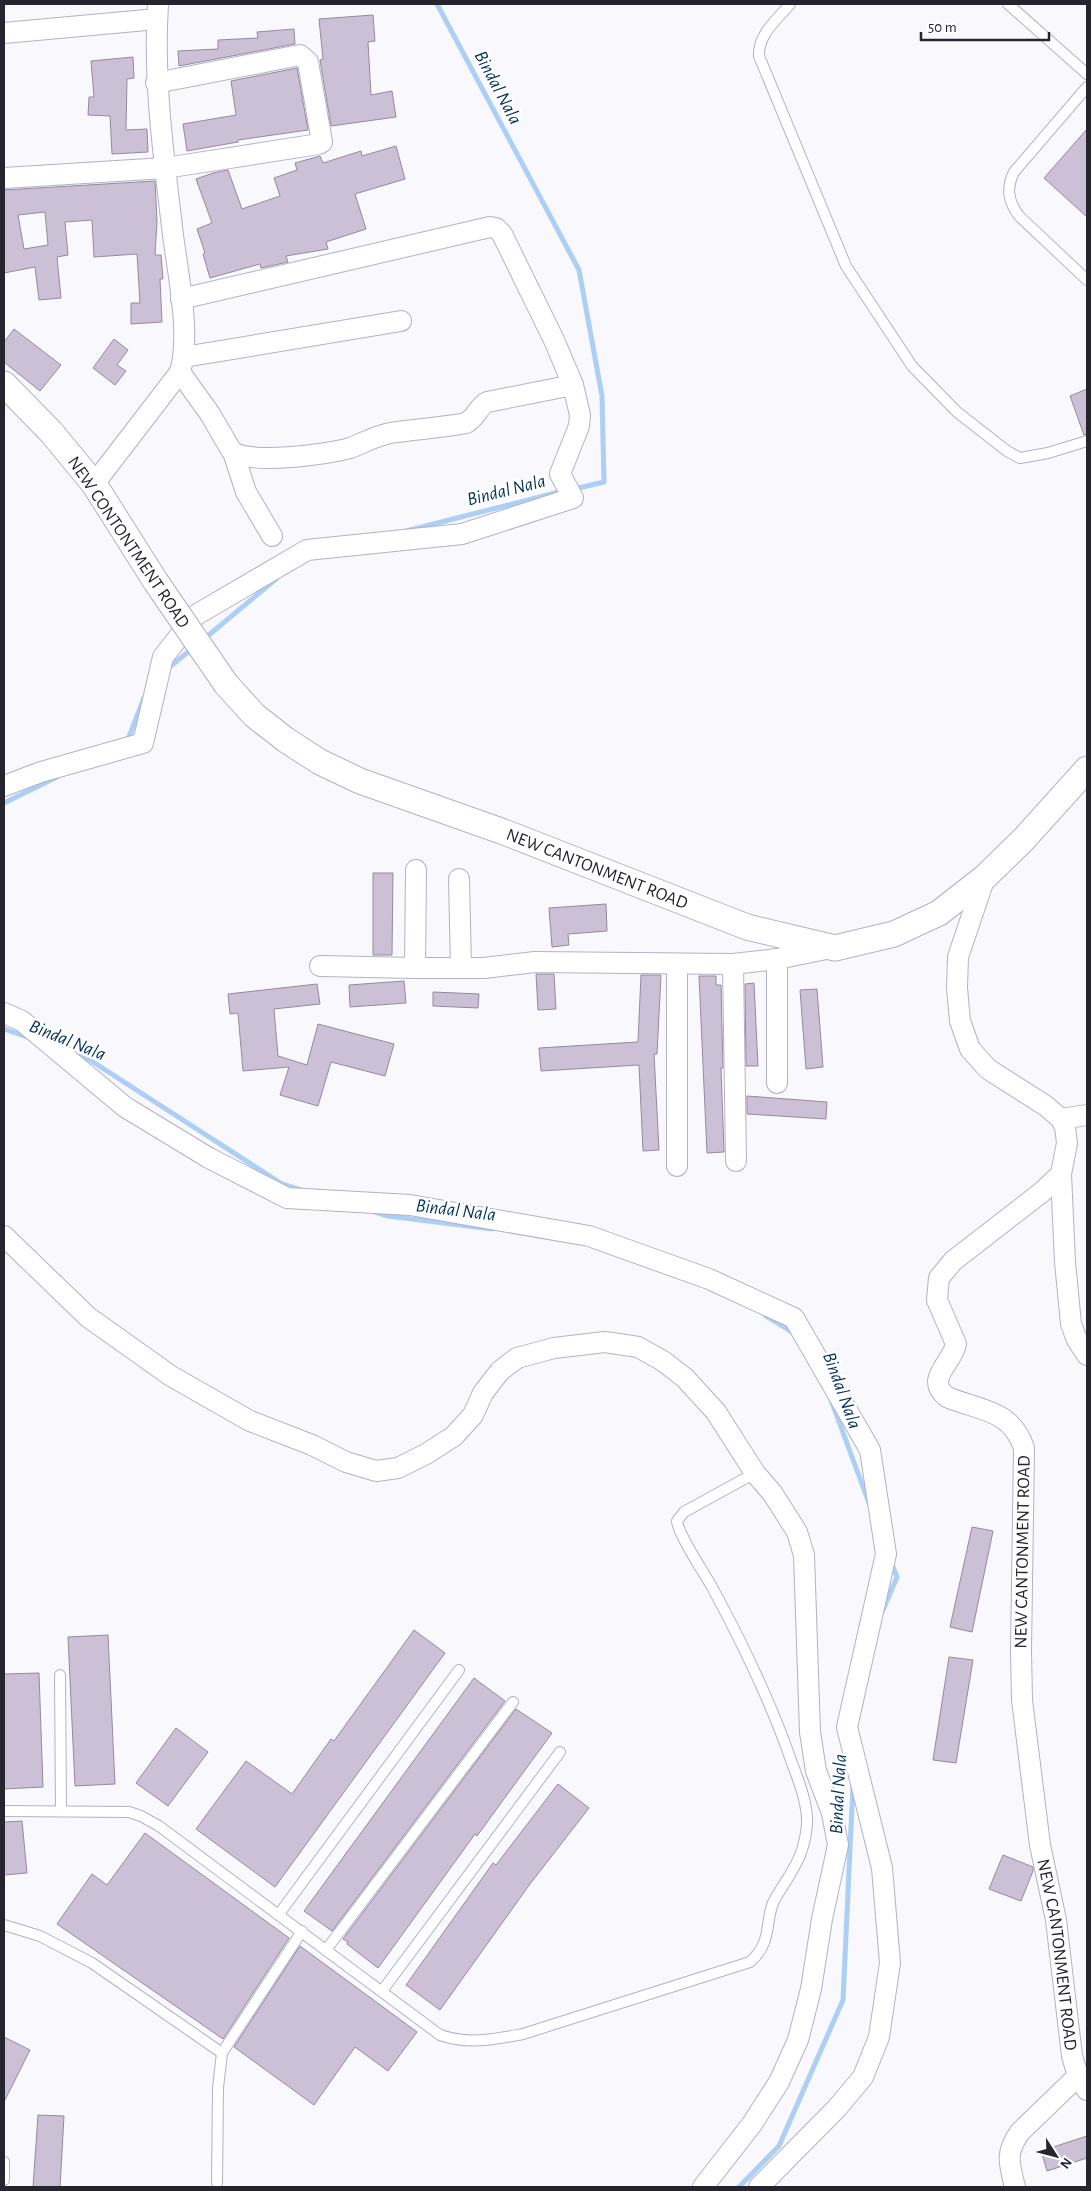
<svg xmlns="http://www.w3.org/2000/svg" width="1091" height="2191" viewBox="0 0 1091 2191" font-family="'Alegreya Sans',sans-serif">
  <style>
    .lines { fill: none; stroke-linecap: round; stroke-linejoin: round }
    .stream { stroke: #accff5; stroke-width: 5 }
    .building { fill: #ccc0d6; stroke: #95899e; fill-rule: evenodd }
    .service-casing { stroke: #b3b1c9; stroke-width: 12 }
    .minor-casing { stroke: #b3b1c9; stroke-width: 22 }
    .tertiary-casing { stroke: #b3b1c9; stroke-width: 27 }
    .service { stroke: #fff; stroke-width: 10 }
    .minor { stroke: #fff; stroke-width: 20 }
    .tertiary { stroke: #fff; stroke-width: 25 }
    .tertiary-bridge-casing { stroke: #b3b1c9; stroke-width: 27; stroke-linecap: butt }
    .tertiary-bridge { stroke: #fff; stroke-width: 25 }
    .labels { text-anchor: middle; stroke-width: 5; stroke-linejoin: round; paint-order: stroke }
    .street-label { font-size: 18px; fill: #26252f; stroke: #fff }
    .water-label { font-size: 19px; font-style: italic; fill: #00315b; stroke: #fff }
  </style>
  <rect width="100%" height="100%" fill="#f9f8fd"/>
  <g class="lines">
    <g class="stream">
      <path d="M437 4 579 270 602 396 604 482 574 489"/>
      <path d="M406 531 563 491"/>
      <path d="M204 639 276 579"/>
      <path d="M167 669 193 648"/>
      <path d="M127 742 144 698"/>
      <path d="M4 803 57 777"/>
      <path d="M4 1029 30 1038"/>
      <path d="M73 1054 90 1060 282 1184 301 1190"/>
      <path d="M372 1211 388 1216 492 1229"/>
      <path d="M766 1316 795 1334"/>
      <path d="M831 1400 869 1503"/>
      <path d="M883 1610 897 1577 891 1562"/>
      <path d="M739 2187 779 2146 843 2000 853 1785"/>
    </g>
  </g>
  <g class="building">
    <path d="M373 15 375 41 368 42 371 95 392 91 396 117 331 126 320 60 323 59 319 19Z"/>
    <path d="M294 29 295 44 179 66 178 51 218 49V40L258 38 257 32Z"/>
    <path d="M133 57 134 78 127 79 126 130 147 129 148 152 112 154 110 116 88 115 89 97H94L91 61Z"/>
    <path d="M297 68 308 130 238 140V142L187 151 183 124 236 115 231 81Z"/>
    <path d="M1087 129V217L1044 178Z"/>
    <path d="M396 146 405 179 355 194 366 229 326 242 328 249 286 256 288 262 261 268 260 264 210 278 203 254 205 253 197 229 212 223 196 179 213 173 228 170 242 209 280 196 274 178 297 170 295 163 320 156 323 163 361 151 362 156Z"/>
    <path d="M155 181 157 222 155 255H161L163 279H160L162 322 131 324V303H140L137 254 94 257 92 220 65 222 68 255 57 257 61 298 39 300 35 267 4 273V190ZM45 212 48 245 24 249 18 215Z"/>
    <path d="M14 329 61 365 40 391 4 362V342Z"/>
    <path d="M114 339 128 350 117 365 126 371 115 385 93 368Z"/>
    <path d="M1087 389V434L1084 435 1070 396Z"/>
    <path d="M373 873H393L392 955H373Z"/>
    <path d="M606 904 607 931 568 934 569 945 552 947 549 908Z"/>
    <path d="M536 974H554L556 1009 538 1010Z"/>
    <path d="M641 975H661L657 1054H654L659 1150 643 1151 639 1065 541 1071 539 1048 638 1042Z"/>
    <path d="M699 976H716V985H721L723 1068H721L724 1152 707 1153Z"/>
    <path d="M404 981 406 1003 350 1007 349 985Z"/>
    <path d="M754 983 758 1066H746L745 984Z"/>
    <path d="M317 984 320 1004 274 1009 278 1056 307 1065 318 1024 394 1044 385 1076 331 1062 318 1106 280 1095 289 1067 243 1071 238 1013 230 1014 228 994Z"/>
    <path d="M817 989 823 1067 806 1069 800 990Z"/>
    <path d="M433 992 479 994 478 1008 433 1006Z"/>
    <path d="M747 1096 827 1102 826 1119 747 1114Z"/>
    <path d="M972 1527 993 1531 972 1632 950 1627Z"/>
    <path d="M414 1630 445 1653 275 1887 196 1829 246 1761 292 1794 331 1739 334 1741Z"/>
    <path d="M108 1635 115 1784 75 1786 68 1637Z"/>
    <path d="M949 1657 973 1660 956 1763 933 1760Z"/>
    <path d="M39 1673 43 1787 4 1789V1674Z"/>
    <path d="M474 1678 505 1701 332 1931 304 1911Z"/>
    <path d="M516 1709 552 1733 477 1836 475 1834 378 1968 347 1944 348 1942 343 1939Z"/>
    <path d="M176 1728 208 1752 168 1806 136 1783Z"/>
    <path d="M558 1784 589 1808 530 1884 440 2010 406 1985 493 1863 496 1865Z"/>
    <path d="M22 1821 27 1873 4 1875V1822Z"/>
    <path d="M145 1833 289 1938 223 2039 57 1924 92 1874 107 1885Z"/>
    <path d="M1003 1855 1033 1867V1871L1021 1901 989 1889Z"/>
    <path d="M300 1946 417 2032 388 2071 355 2047 314 2105 234 2047Z"/>
    <path d="M4 2037 30 2050 4 2102Z"/>
    <path d="M38 2115 64 2116 60 2187H33Z"/>
    <path d="M1087 2136V2158L1047 2171 1041 2151Z"/>
  </g>
  <g class="lines">
    <defs>
      <g id="service">
        <path d="M790 4C777 20 758 34 759 56L846 266 912 366 957 412 1007 451 1020 458 1048 453 1087 441"/>
        <path d="M1008 4 1087 74"/>
        <path d="M1087 87 1014 172C1006 188 1008 201 1019 216L1087 280"/>
        <path d="M60 1675 61 1811"/>
        <path d="M4 1811 129 1812 141 1816 159 1826 440 2035C468 2045 495 2039 523 2034L750 1962C775 1940 763 1918 776 1897 792 1871 804 1857 807 1825 808 1804 799 1782 792 1763 771 1702 743 1644 712 1587 704 1573 678 1534 677 1521L684 1512 755 1473"/>
        <path d="M279 1914 459 1670"/>
        <path d="M4 1925 40 1936 92 1963 222 2053"/>
        <path d="M326 1950 513 1702"/>
        <path d="M382 1991 560 1752"/>
        <path d="M4 2162V2180"/>
        <path d="M217 2183 218 2088 222 2053 302 1931"/>
      </g>
      <g id="minor">
        <path d="M4 33 157 19"/>
        <path d="M4 178 165 168 319 144 322 142 308 62 300 55 156 83"/>
        <path d="M184 357 401 321"/>
        <path d="M180 372 210 414 231 450C244 466 330 454 350 448 364 443 375 436 390 433 415 429 441 428 466 423 476 418 478 407 487 402L573 385"/>
        <path d="M234 455 246 492 272 536"/>
        <path d="M94 484 180 372C191 334 178 275 173 235 164 158 153 82 158 4"/>
        <path d="M4 786 41 772 143 743 163 657 196 615 307 550 462 534 573 498 560 474 579 426 580 415 573 385 554 340 502 234 496 228 490 227 181 299"/>
        <path id="s1" d="M985 877 958 957 957 988 960 1021 970 1049 988 1069 1046 1106 1061 1119 1065 1127 1067 1143 1061 1174 1042 1192 953 1261 939 1278 937 1300 956 1344C952 1364 924 1379 947 1397 980 1411 1011 1409 1024 1448L1021 1651 1022 1700 1040 1845 1056 1920 1072 2056 1078 2076 1087 2090"/>
        <path d="M459 879 461 968"/>
        <path d="M777 959V1083"/>
        <path d="M733 964 736 1161"/>
        <path d="M320 966 415 968H484L535 962 733 964 777 959 831 948"/>
        <path d="M415 968 416 870"/>
        <path d="M4 1013 22 1021 125 1107 209 1158 287 1198 410 1205 589 1236 709 1279 794 1318 870 1450 886 1554 847 1727 882 1868 890 1963 879 2037 863 2077 837 2108 759 2187"/>
        <path d="M1061 1119 1087 1115"/>
        <path d="M677 1166V965"/>
        <path d="M1061 1174 1065 1262 1071 1324 1077 1340 1087 1355"/>
        <path d="M4 1236 88 1317 171 1376 250 1421 312 1445 346 1462 376 1471 398 1468 426 1454 454 1436 473 1415 483 1393 500 1371 517 1358 554 1348 605 1342 638 1347 663 1361 685 1378 716 1412 755 1473 773 1494 797 1532 804 1555 810 1732 816 1771 832 1813 838 1845 822 1919 811 1989 798 2040 779 2082 752 2124 703 2187"/>
        <path d="M1015 2187C1009 2163 1005 2153 1020 2132L1078 2076"/>
      </g>
      <g id="tertiary">
        <path d="M4 384 51 432 94 484 156 582"/>
        <path id="s2" d="M226 684 254 715 286 740 320 762 360 781 504 832 747 927 835 948 894 934 939 913 985 877 1024 839 1087 769"/>
      </g>
    </defs>
    <use href="#service" class="service-casing"/>
    <use href="#minor" class="minor-casing"/>
    <use href="#tertiary" class="tertiary-casing"/>
    <use href="#service" class="service"/>
    <use href="#minor" class="minor"/>
    <use href="#tertiary" class="tertiary"/>
    <defs>
      <path id="tertiary-bridge" d="M156 582 226 684"/>
    </defs>
    <use href="#tertiary-bridge" class="tertiary-bridge-casing"/>
    <use href="#tertiary-bridge" class="tertiary-bridge"/>
  </g>
  <g class="labels">
    <g class="street-label">
      <text transform="translate(129 542) rotate(56)" y="6">NEW CONTONTMENT ROAD</text>
      <text dy="6" stroke="none"><textPath href="#s2" startOffset="420">NEW CANTONMENT ROAD</textPath></text>
      <text transform="translate(1022 1552) rotate(-89)" y="6">NEW CANTONMENT ROAD</text>
      <text dy="6" stroke="none"><textPath href="#s1" startOffset="1248">NEW CANTONMENT ROAD</textPath></text>
    </g>
    <g class="water-label">
      <text transform="translate(499 87) rotate(62)" y="7">Bindal Nala</text>
      <text transform="translate(506 489) rotate(-14)" y="7">Bindal Nala</text>
      <text transform="translate(68 1039) rotate(22)" y="7">Bindal Nala</text>
      <text transform="translate(456 1209) rotate(7)" y="7">Bindal Nala</text>
      <text transform="translate(843 1390) rotate(70)" y="7">Bindal Nala</text>
      <text transform="translate(837 1794) rotate(-87)" y="7">Bindal Nala</text>
    </g>
  </g>
  <rect width="1091" height="2191" fill="none" stroke="#26252f" stroke-width="10"/>
  <g transform="translate(1056 2156) rotate(126)" stroke="#ffffff" stroke-width="4" paint-order="stroke">
  <path d="M0-4L9 19L0 12L-9 19Z" fill="#26252f"/>
  <text y="-8" font-size="14" font-weight="bold" text-anchor="middle" fill="#26252f">N</text>
  </g>
  <path d="M921 32v8h128v-8" fill="none" stroke="#26252f" stroke-width="2.5"/>
  <text x="928" y="32" font-size="15" fill="#26252f" stroke="#ffffff" stroke-width="4" paint-order="stroke">50 m</text>
</svg>
